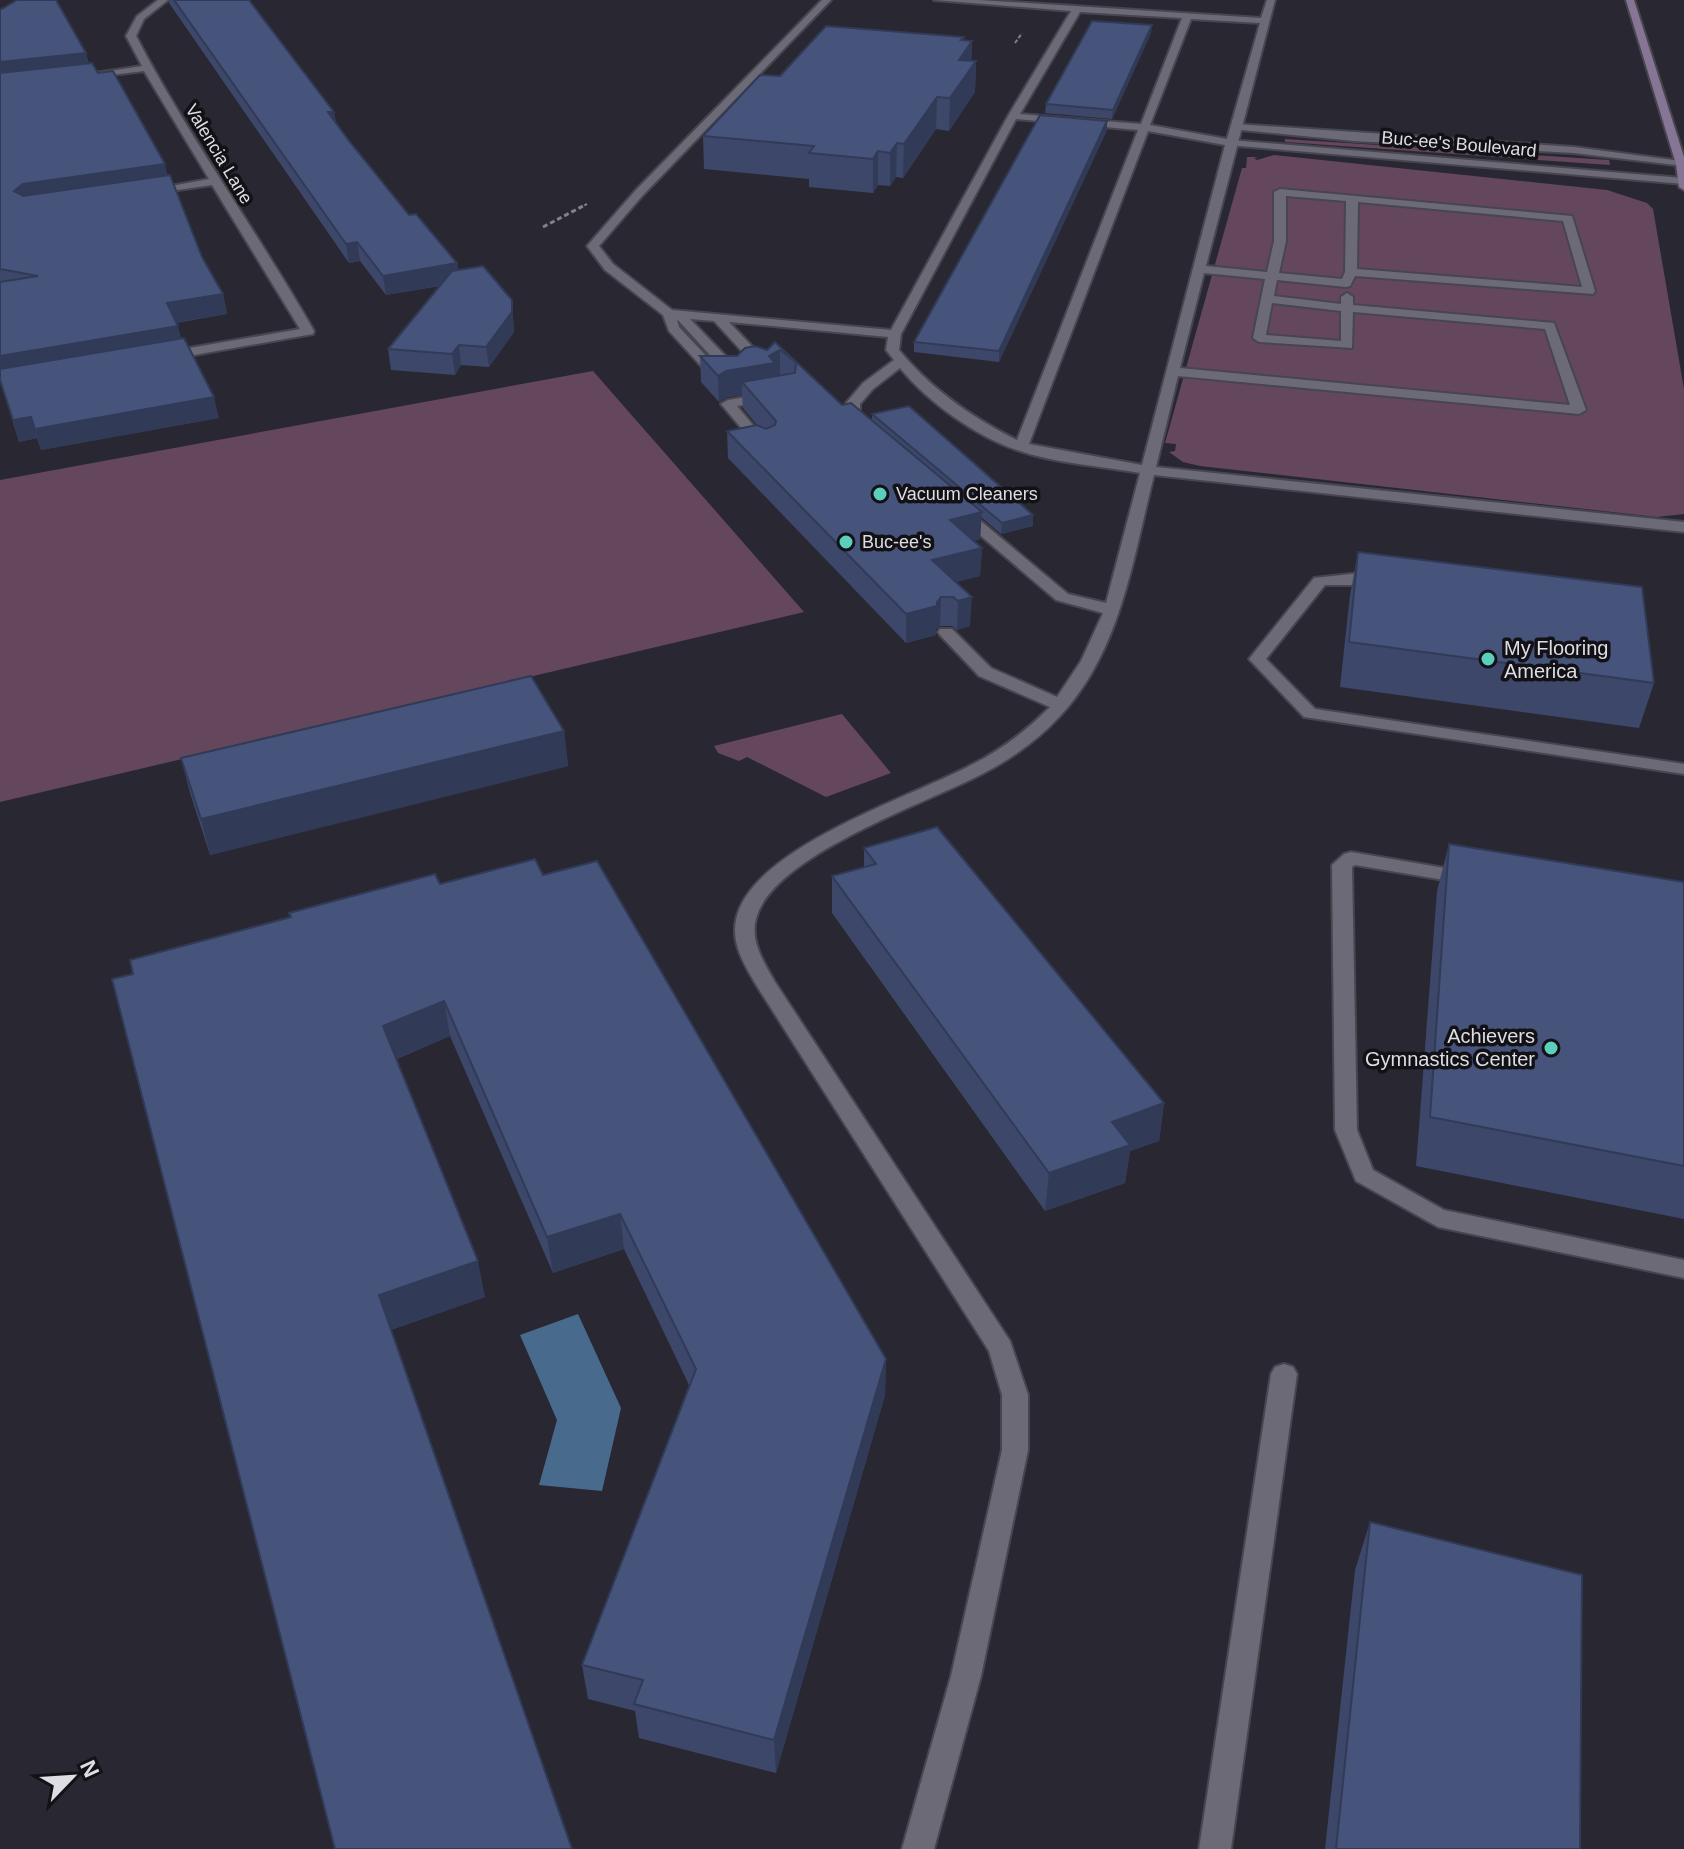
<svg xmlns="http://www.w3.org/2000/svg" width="1684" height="1849" viewBox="0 0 1684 1849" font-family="Helvetica,sans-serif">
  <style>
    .green { fill: #64475c }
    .water { fill: #486b8d }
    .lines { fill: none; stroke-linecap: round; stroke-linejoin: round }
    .lane-casing { stroke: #47464e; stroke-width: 4 }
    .street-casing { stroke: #47464e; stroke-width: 4 }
    .secondary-casing { stroke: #47464e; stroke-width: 4 }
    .path-far1 { stroke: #818189; stroke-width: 2; stroke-dasharray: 4 2; stroke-linecap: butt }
    .path { stroke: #818189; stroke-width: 3; stroke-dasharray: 5 3; stroke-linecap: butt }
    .lane { fill: #6c6a76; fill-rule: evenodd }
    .street { fill: #6c6a76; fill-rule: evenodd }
    .secondary { fill: #877596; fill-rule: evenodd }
    .wall { fill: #3c476a }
    .shaded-wall { fill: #313a56 }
    .building { fill: #46537b; stroke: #313a56; stroke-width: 2 }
    .poi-dot { fill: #5bcebc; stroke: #121116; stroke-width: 3 }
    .labels { text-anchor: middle; stroke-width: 7; stroke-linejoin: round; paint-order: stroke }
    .far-street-label { font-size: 18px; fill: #dddde3; stroke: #121116 }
    .far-poi-label { font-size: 18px; fill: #dddde3; stroke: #121116; text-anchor: start }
    .poi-label { font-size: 20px; fill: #dddde3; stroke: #121116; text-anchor: start }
  </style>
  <rect width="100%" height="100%" fill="#292832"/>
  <g class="green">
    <path d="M1285 139 1609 160 1610 165 1285 142Z"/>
    <path d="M1274 155 1607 190 1647 203 1653 209 1684 389V514L1657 517 1200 466 1183 462 1169 452 1175 451 1176 444 1165 443 1242 168H1246L1247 157H1259L1254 158 1257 160Z"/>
    <path d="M593 371 804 612 0 802V480Z"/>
    <path d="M842 714 891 773 826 797 747 757 739 761 718 753 714 746Z"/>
  </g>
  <path class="water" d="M578 1314 621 1408 602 1491 539 1485 557 1420 520 1335Z"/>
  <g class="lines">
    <defs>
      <g id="lane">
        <path d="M822 0H831L643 195 599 246 613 264 672 310 891 330 1008 116 1071 11 934 0H979L1261 18 1267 0H1275L1206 266 1267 272 1274 241V192L1280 189 1572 216 1595 291 1593 294 1355 276 1350 286 1346 287 1277 280 1274 296 1341 304V297L1347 293 1353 297V305L1554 323 1586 410 1579 414 1178 376 1156 467 1684 522V532L1154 475C1133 558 1121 651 1060 716 1038 740 1011 759 982 774 927 803 771 856 756 919 750 941 764 963 775 982L1010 1341 1028 1395V1450L981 1676 934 1849H902L951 1676 1002 1450V1395L989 1351 755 983C744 964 731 943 736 920 750 848 912 797 971 765 1001 750 1026 731 1050 707L979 676 940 635 938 632 940 629H952L991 668 1057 697 1081 661 1103 613 1056 600 954 513V507H964L1068 594 1106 603 1140 473C1101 466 1053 463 1017 450 975 436 928 402 900 368L873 389 860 404V419L869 428 857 431 846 420V403L863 383 894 360 886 350 888 337 729 322 769 364V370H759L714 321 690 319 741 372 743 375 736 379 731 378 677 319 679 327 724 375 712 378 669 331 663 315 605 270 587 246 635 191ZM1080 12 1182 18 1141 124 1020 114ZM1191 19 1260 23 1227 139 1150 125ZM1016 119 1138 130 1017 440C971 417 931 389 899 350L901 334ZM1148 131 1225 145 1142 465 1029 444ZM1286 196 1346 201 1345 272 1342 279 1279 273 1286 241ZM1358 202 1563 221 1582 287 1357 269ZM1204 273 1265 279 1253 338 1259 342 1352 348 1353 312 1545 329 1570 405 1180 368ZM1272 303 1341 311V341L1266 335Z"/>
        <path d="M769 393 776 397 774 400 737 406 770 445 763 449 758 448 721 404 728 400Z"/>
        <path d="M1360 573 1383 577 1385 580 1377 585H1325L1266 659 1315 709 1684 764V774L1304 717 1249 659 1314 578Z"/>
        <path d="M1351 852 1468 872 1478 878 1468 884 1355 865 1352 867 1357 1130 1373 1170 1444 1210 1684 1260V1278L1438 1227 1356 1181 1335 1130 1332 865 1344 854Z"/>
        <path d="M1284 1364 1293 1367 1297 1374 1231 1849H1199L1271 1374 1275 1367Z"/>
      </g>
      <g id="street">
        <path d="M158 0H168L144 19 136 36C189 138 257 231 314 331L313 334 166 360 159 356 166 352 300 329 212 185 150 194 144 191 209 179 144 71 87 78 82 75 142 66 126 36 137 16Z"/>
        <path d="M1235 124 1574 147 1681 161 1684 166 1574 153 1354 141 1231 129V125Z"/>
        <path d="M1231 140 1683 178 1684 184 1227 145V141Z"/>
      </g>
      <path id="secondary" d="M1626 0H1634L1684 157V190L1679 187 1676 164Z"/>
    </defs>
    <use href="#lane" class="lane-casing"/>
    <use href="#street" class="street-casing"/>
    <use href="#secondary" class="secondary-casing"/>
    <g class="path-far1">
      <path d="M1015 43 1022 33"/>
      <path d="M579 208 587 204"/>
    </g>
    <path class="path" d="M543 227 583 206"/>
    <use href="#lane" class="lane"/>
    <use href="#street" class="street"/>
    <use href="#secondary" class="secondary"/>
  </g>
  <g class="wall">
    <path d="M168 0H251H249L334 112 336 123 409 215 457 263 458 270 512 300 514 332 489 367 461 365 455 375 391 370 388 349 440 286 386 295 360 261 349 263 169 3Z"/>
    <path d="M0 10 86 53 89 64 98 73 168 175 202 257 223 294 227 314 176 323 181 339 219 418 41 450 37 438 19 442 0 381Z"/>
    <path d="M1151 33 1112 119 1045 113 1046 104Z"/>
    <path d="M964 37V41H972L971 61H976L975 92 949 131 936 129 903 178 896 177 890 186 878 185 873 193 809 187V179L704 169 703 136Z"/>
    <path d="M1107 121V130L999 362 914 352V342Z"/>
    <path d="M775 342 842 405 872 420V414L1033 515V526L1001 534 981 517 980 539 974 541 982 548 980 576 956 582 970 626 957 630 952 626H940L936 629V635L906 643 728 458 727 431 757 425 743 408 742 395 728 397 719 402 701 382 700 356H737L767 350Z"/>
    <path d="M1358 552 1654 683 1639 728 1340 687 1350 595Z"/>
    <path d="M564 731 568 766 210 855 190 793 181 758Z"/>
    <path d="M1449 844 1684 882V1219L1416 1166 1437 891Z"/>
    <path d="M864 848 1164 1103 1159 1141 1130 1151 1125 1183 1045 1211 832 913V876L864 867Z"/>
    <path d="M543 875 886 1359 885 1395 776 1773 639 1738 635 1711 588 1699 582 1665 689 1385 624 1249 553 1273 450 1036 397 1059 485 1297 391 1330 112 979 440 884Z"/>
    <path d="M1370 1522 1580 1849H1325L1355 1570Z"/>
  </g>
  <g class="shaded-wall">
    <path d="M1152 25 1151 33 1112 119 1113 110Z"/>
    <path d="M964 37 963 54 972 41 971 69 976 61 975 92 949 131 950 98 961 40Z"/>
    <path d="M86 53 90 69 0 79V62Z"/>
    <path d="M937 97 936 129 903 178 904 144Z"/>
    <path d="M328 112H334L337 129Z"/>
    <path d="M1107 121V130L999 362V351Z"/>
    <path d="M897 143 896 177 890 186V153Z"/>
    <path d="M878 151V185L873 193V159Z"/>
    <path d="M165 164 169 182 28 202 14 191 23 184Z"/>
    <path d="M357 242 360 261 349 263 346 244Z"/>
    <path d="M457 263 459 282 386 295 383 276Z"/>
    <path d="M223 294 227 314 171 323 167 303Z"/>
    <path d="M512 300 514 332 489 367 486 347Z"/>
    <path d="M178 326 183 346 0 377V356Z"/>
    <path d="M459 345 461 365 455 375 452 354Z"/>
    <path d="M780 350V375L775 378 742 382V395L728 397 719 402 718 376 726 371 769 356Z"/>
    <path d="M214 397 219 418 41 450 35 429Z"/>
    <path d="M31 417 37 438 19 442 13 420Z"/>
    <path d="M982 512 980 539 949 547 950 520Z"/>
    <path d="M1033 515V526L1001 534 1002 523Z"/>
    <path d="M982 548 980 576 931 588 932 560Z"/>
    <path d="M941 597 940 626 936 629V635L906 643V614L937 602Z"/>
    <path d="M972 597 970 626 957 630 958 601Z"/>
    <path d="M564 731 568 766 210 855 201 819Z"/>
    <path d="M444 1001 450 1036 391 1061 383 1026Z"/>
    <path d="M1164 1103 1159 1141 1130 1151 1125 1183 1045 1211 1049 1173 1112 1122Z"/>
    <path d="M620 1214 624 1249 553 1273 547 1237Z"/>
    <path d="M478 1261 485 1297 388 1331 379 1295Z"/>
    <path d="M886 1359 885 1395 776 1773 774 1740Z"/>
  </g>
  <g class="building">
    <path d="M17 0H56L86 53 0 62V10Z"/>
    <path d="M174 0H249L334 112H328L349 141 409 215 416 214 457 263 383 276 357 242 346 244Z"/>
    <path d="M1092 21 1152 25 1113 110 1046 104Z"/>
    <path d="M826 26 964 37 961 40 972 41 959 60 976 61 950 98 937 97 904 144 897 143 890 153 878 151 873 159 809 153 814 146 703 136 760 75 780 76Z"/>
    <path d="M92 63 98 73 113 71 165 164 23 184 14 191 23 196 170 175 202 257 223 294 167 303 178 326 0 356V282L38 276 0 269V73Z"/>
    <path d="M1040 115 1107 121 999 351 914 342Z"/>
    <path d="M483 266 512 300V312L486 347 459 345 452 354 388 349 452 271Z"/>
    <path d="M184 338 214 397 35 429 31 417 13 420 0 380V369Z"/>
    <path d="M775 342 842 405 851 403 982 512 950 520 982 548 932 560 972 597 958 601 953 597H941L937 602V606L906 614 727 431 757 425 766 429 775 425 776 421 742 382 795 373 796 362 780 350 769 356 775 363 726 371 718 376 700 356H737L745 348 755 346 767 350Z"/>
    <path d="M909 406 1033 515 1002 523 872 414Z"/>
    <path d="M1358 552 1642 587 1654 683 1349 642Z"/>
    <path d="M531 676 564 731 201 819 181 758Z"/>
    <path d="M937 827 1164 1103 1112 1122 1130 1145 1049 1173 832 876 876 864 864 848Z"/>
    <path d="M1449 844 1684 882V1166L1430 1117Z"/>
    <path d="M535 859 543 875 597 861 886 1359 774 1740 634 1704 643 1680 582 1665 696 1369 620 1214 547 1237 444 1001 383 1026 478 1261 379 1295 572 1849H335L112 979 133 974 130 960 291 917 289 913 435 874 440 884Z"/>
    <path d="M1370 1522 1582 1575 1580 1849H1336Z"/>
  </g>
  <g class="poi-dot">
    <circle cx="880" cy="494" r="8"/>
    <circle cx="846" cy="542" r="8"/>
    <circle cx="1488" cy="659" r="8"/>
    <circle cx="1551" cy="1048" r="8"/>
  </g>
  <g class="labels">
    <g class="far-street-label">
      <text transform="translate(1459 144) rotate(5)" y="6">Buc-ee's Boulevard</text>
      <text transform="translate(219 154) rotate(59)" y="6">Valencia Lane</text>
    </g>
    <g class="far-poi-label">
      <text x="896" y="500">Vacuum Cleaners</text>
      <text x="862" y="548">Buc-ee's</text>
    </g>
    <g class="poi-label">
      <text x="1504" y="655">My Flooring<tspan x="1504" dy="23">America</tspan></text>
      <text x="1535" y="1043" text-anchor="end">Achievers<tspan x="1535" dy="23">Gymnastics Center</tspan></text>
    </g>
  </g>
  <g transform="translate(72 1777) rotate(65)" stroke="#121116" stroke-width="6" paint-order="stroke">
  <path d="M0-6L14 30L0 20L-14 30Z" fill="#dddde3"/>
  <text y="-12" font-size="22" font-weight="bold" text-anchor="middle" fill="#dddde3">N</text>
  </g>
</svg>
